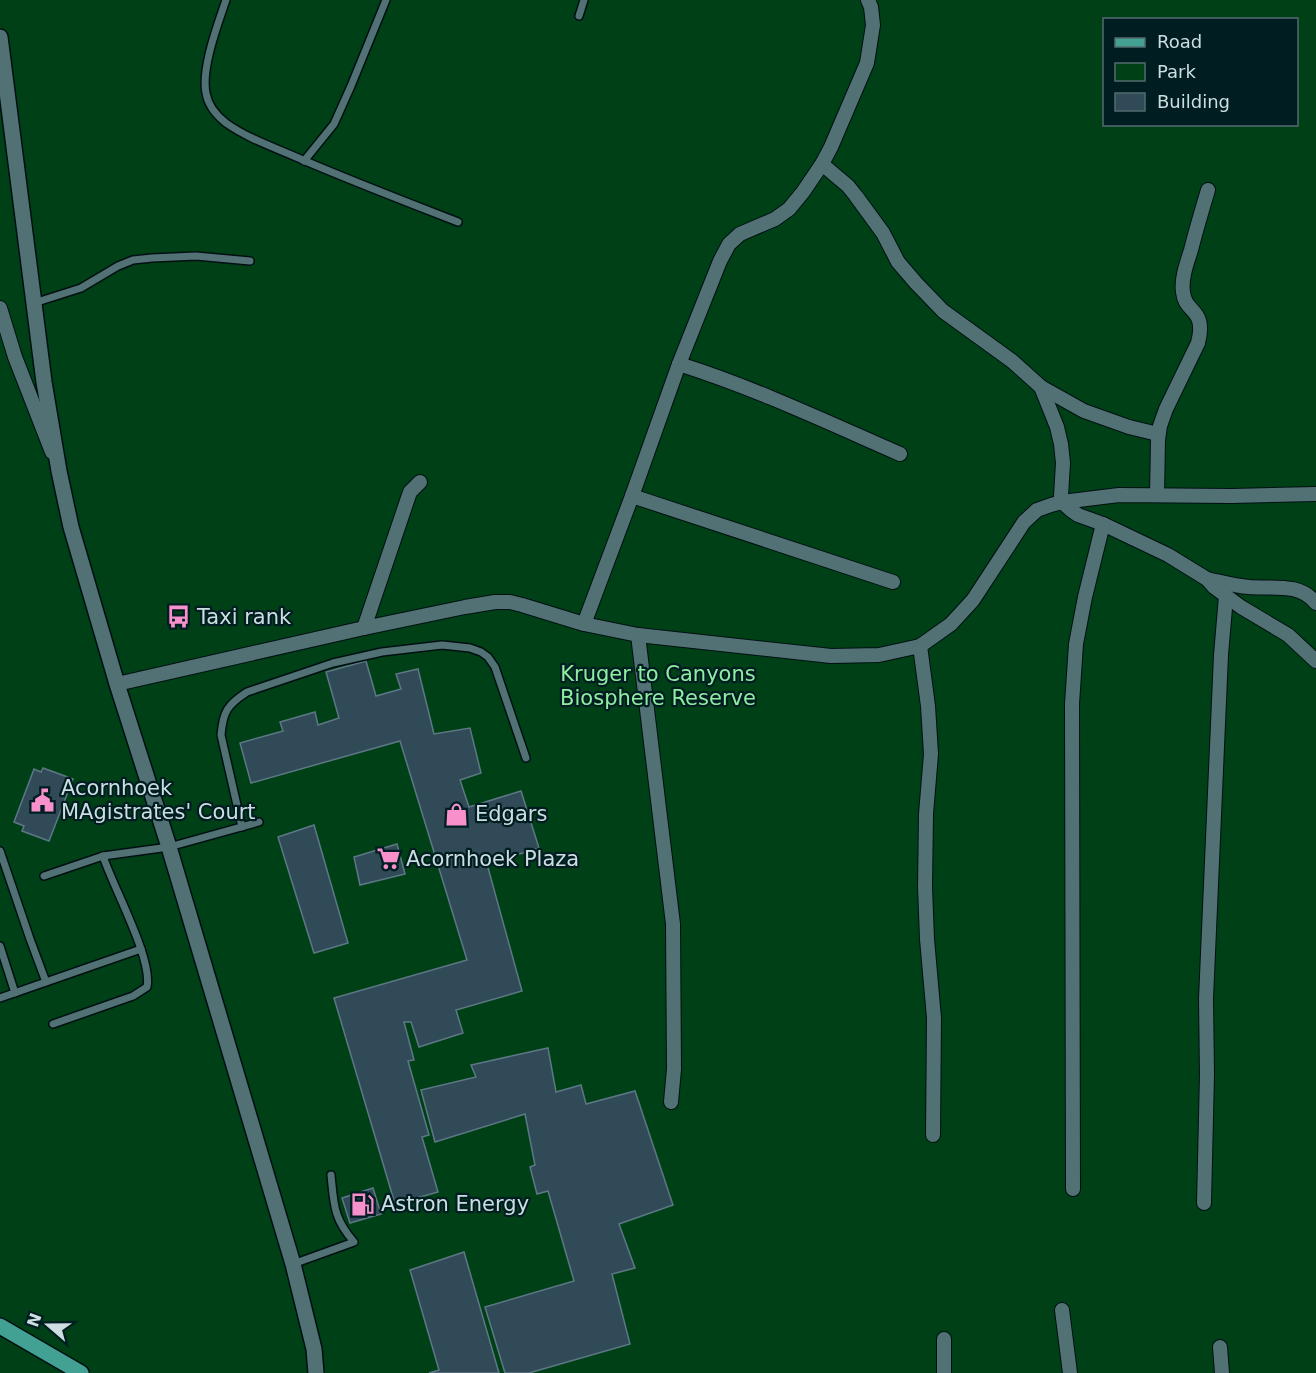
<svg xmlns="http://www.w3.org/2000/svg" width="1316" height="1373" viewBox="0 0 1316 1373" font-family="'DejaVu Sans',sans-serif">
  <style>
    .green { fill: #004016; fill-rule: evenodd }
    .building { fill: #314a57; stroke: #5e7786; stroke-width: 1.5 }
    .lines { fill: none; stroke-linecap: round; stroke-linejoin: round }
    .service-casing { stroke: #001012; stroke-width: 10 }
    .minor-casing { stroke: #001012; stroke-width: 16 }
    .tertiary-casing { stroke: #001012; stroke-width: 18 }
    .primary-casing { stroke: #001012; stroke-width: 18 }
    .service { stroke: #517175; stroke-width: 7 }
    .minor { stroke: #517175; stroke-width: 14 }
    .tertiary { stroke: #517175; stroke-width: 15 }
    .primary { stroke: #42a193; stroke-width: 15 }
    .labels { text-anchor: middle; stroke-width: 4.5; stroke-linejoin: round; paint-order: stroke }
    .poi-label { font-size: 21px; fill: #cddee0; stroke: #001e22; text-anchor: start }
    .park-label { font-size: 21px; fill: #8eeda0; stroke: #001e22 }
  </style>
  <rect width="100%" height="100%" fill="#07282b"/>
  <path class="green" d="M0 0H1316V1373H0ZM1104 20H1296V124H1104Z"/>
  <g class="building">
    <path d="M366 661 376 696 401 689 396 674 418 669 434 734 470 728 481 773 460 780 469 807 521 791 539 848 487 864 522 991 456 1010 463 1033 419 1047 411 1022H404L414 1060 408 1061 429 1135 422 1137 438 1192 395 1204 334 998 467 960 400 741 251 783 240 743 283 731 280 722 315 712 318 725 339 718 326 672Z"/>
    <path d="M43 768 73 779 49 841 22 831 24 826 14 822 34 769 41 772Z"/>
    <path d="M314 825 348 943 314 953 278 837Z"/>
    <path d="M397 844 405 874 360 885 354 857Z"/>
    <path d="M548 1048 556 1092 581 1085 586 1104 635 1091 673 1205 619 1224 635 1268 612 1274 630 1344 529 1373H505L485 1307 574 1281 548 1191 537 1194 530 1167 535 1165 525 1114 435 1142 421 1090 476 1077 471 1065Z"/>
    <path d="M373 1188 381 1214 350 1223 342 1198Z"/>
    <path d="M464 1252 499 1373H429L439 1370 410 1270Z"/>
  </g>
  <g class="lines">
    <defs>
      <g id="service">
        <path d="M226 0C218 24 201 68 206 93 208 105 217 116 226 123 247 138 273 147 296 157 349 180 404 201 458 222"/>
        <path d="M579 16 584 0"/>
        <path d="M304 161 334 124 351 86 386 0"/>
        <path d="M34 303 81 288 118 266 133 260 152 258 196 256 250 261"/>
        <path d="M242 827 221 735C223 712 227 705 247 692L333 663 382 652 442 645 470 648 481 652 488 657 495 667 526 758"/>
        <path d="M0 851 30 939 46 982"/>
        <path d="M103 856 169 847 259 822"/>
        <path d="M44 876 103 856C113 887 153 959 147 987L133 996 53 1024"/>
        <path d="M0 946 15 993"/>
        <path d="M0 998 141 949"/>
        <path d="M293 1264 354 1242C333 1218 334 1204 331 1175"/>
      </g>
      <g id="minor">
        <path d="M822 164 848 186 856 196 883 233 898 262 916 283 943 311 1012 361 1041 387 1057 427 1061 444 1063 463 1061 496 1062 502 1071 510 1078 515 1103 524 1168 555 1207 579 1214 587 1241 607 1288 635 1316 661"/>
        <path d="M0 308 15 357 52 452"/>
        <path d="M679 364C755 388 827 422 900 454"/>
        <path d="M1041 387 1084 411 1129 427 1158 434"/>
        <path d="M1157 495 1158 440 1160 426 1166 409 1198 343C1207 308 1185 314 1183 292 1181 278 1187 263 1191 250 1196 230 1202 210 1208 190"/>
        <path d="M632 496 893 582"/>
        <path d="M1207 579C1221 582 1235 586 1249 587 1273 589 1299 582 1316 603"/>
        <path d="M584 624 632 496 679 364 720 261 729 244 740 234 775 219 789 209 803 192 822 164 831 147 867 63 873 25 871 7 868 0"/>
        <path d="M364 628 410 492 420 482"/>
        <path d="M638 635 673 924 674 1069 671 1102"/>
        <path d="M920 646 928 706 931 754 926 814 925 887 927 939 934 1018 933 1135"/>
        <path d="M117 684 364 628 465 607 495 602H510L522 605 584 624 638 635 831 656 879 655 920 646 951 624 973 600 1024 522 1037 510 1051 505 1062 502 1119 495 1232 496 1316 494"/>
        <path d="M1073 1189 1072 704 1076 644 1085 597 1103 524"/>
        <path d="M1204 1203 1207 1074 1206 999 1221 655 1226 596"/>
        <path d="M1062 1310 1070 1373"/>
        <path d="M944 1339V1373"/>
        <path d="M1220 1347 1222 1373"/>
      </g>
      <path id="tertiary" d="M0 37 44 382 59 471 71 527 117 684 169 847 293 1264 314 1349 316 1373"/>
      <path id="primary" d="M0 1326 81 1373"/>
    </defs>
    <use href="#service" class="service-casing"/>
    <use href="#minor" class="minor-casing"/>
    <use href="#tertiary" class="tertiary-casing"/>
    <use href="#primary" class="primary-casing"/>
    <use href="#service" class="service"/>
    <use href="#minor" class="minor"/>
    <use href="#tertiary" class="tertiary"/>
    <use href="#primary" class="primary"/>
  </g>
  <defs>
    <symbol id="bus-bare" viewBox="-9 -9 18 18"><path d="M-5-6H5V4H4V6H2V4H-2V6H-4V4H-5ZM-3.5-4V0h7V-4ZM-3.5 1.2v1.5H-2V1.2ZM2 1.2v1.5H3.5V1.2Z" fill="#f890cb" stroke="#001e22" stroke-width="2.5" paint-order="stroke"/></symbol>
    <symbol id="civic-bare" viewBox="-9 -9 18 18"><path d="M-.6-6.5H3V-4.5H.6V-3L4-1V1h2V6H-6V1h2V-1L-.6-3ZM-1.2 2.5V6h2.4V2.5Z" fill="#f890cb" stroke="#001e22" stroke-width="2.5" paint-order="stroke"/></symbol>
    <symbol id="shop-bare" viewBox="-9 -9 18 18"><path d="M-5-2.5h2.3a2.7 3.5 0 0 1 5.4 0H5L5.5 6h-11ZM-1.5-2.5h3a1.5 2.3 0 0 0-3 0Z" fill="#f890cb" stroke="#001e22" stroke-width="2.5" paint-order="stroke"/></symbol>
    <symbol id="supermarket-bare" viewBox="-9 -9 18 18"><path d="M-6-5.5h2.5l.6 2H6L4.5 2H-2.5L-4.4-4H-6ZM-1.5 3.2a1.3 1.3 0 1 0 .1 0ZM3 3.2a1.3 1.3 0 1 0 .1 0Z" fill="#f890cb" stroke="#001e22" stroke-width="2.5" paint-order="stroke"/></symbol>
    <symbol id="fuel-bare" viewBox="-9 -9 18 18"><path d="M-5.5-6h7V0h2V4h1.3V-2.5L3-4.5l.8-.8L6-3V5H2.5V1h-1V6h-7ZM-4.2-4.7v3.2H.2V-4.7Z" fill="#f890cb" stroke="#001e22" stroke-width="2.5" paint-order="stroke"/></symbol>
  </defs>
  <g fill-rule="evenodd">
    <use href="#bus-bare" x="162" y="600" width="33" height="33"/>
    <use href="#civic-bare" x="26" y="784" width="33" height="33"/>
    <use href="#shop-bare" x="440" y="798" width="33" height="33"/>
    <use href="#supermarket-bare" x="372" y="842" width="33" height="33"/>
    <use href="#fuel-bare" x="346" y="1188" width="33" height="33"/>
  </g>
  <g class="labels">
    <g class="poi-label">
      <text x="197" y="624">Taxi rank</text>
      <text x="61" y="795">Acornhoek<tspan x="61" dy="24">MAgistrates' Court</tspan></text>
      <text x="475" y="821">Edgars</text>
      <text x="406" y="866">Acornhoek Plaza</text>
      <text x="381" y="1211">Astron Energy</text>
    </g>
    <g class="park-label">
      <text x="658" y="681">Kruger to Canyons<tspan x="658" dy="24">Biosphere Reserve</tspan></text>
    </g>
  </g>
  <rect x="1103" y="18" width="195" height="108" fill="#001e22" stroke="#526b6e" stroke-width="1.5"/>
  <rect x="1115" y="38" width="30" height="9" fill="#42a193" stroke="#526b6e" stroke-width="1.5"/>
  <text x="1157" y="48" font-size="18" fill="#cddee0">Road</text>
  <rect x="1115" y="63" width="30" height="18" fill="#004016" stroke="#526b6e" stroke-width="1.5"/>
  <text x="1157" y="78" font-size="18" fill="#cddee0">Park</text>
  <rect x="1115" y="93" width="30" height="18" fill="#314a57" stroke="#526b6e" stroke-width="1.5"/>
  <text x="1157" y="108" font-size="18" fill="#cddee0">Building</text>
  <g transform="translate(48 1325) rotate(290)" stroke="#001e22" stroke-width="4.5" paint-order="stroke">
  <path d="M0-4.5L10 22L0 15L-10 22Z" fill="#cddee0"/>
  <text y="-9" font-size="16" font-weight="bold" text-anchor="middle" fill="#cddee0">N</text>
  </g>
</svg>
